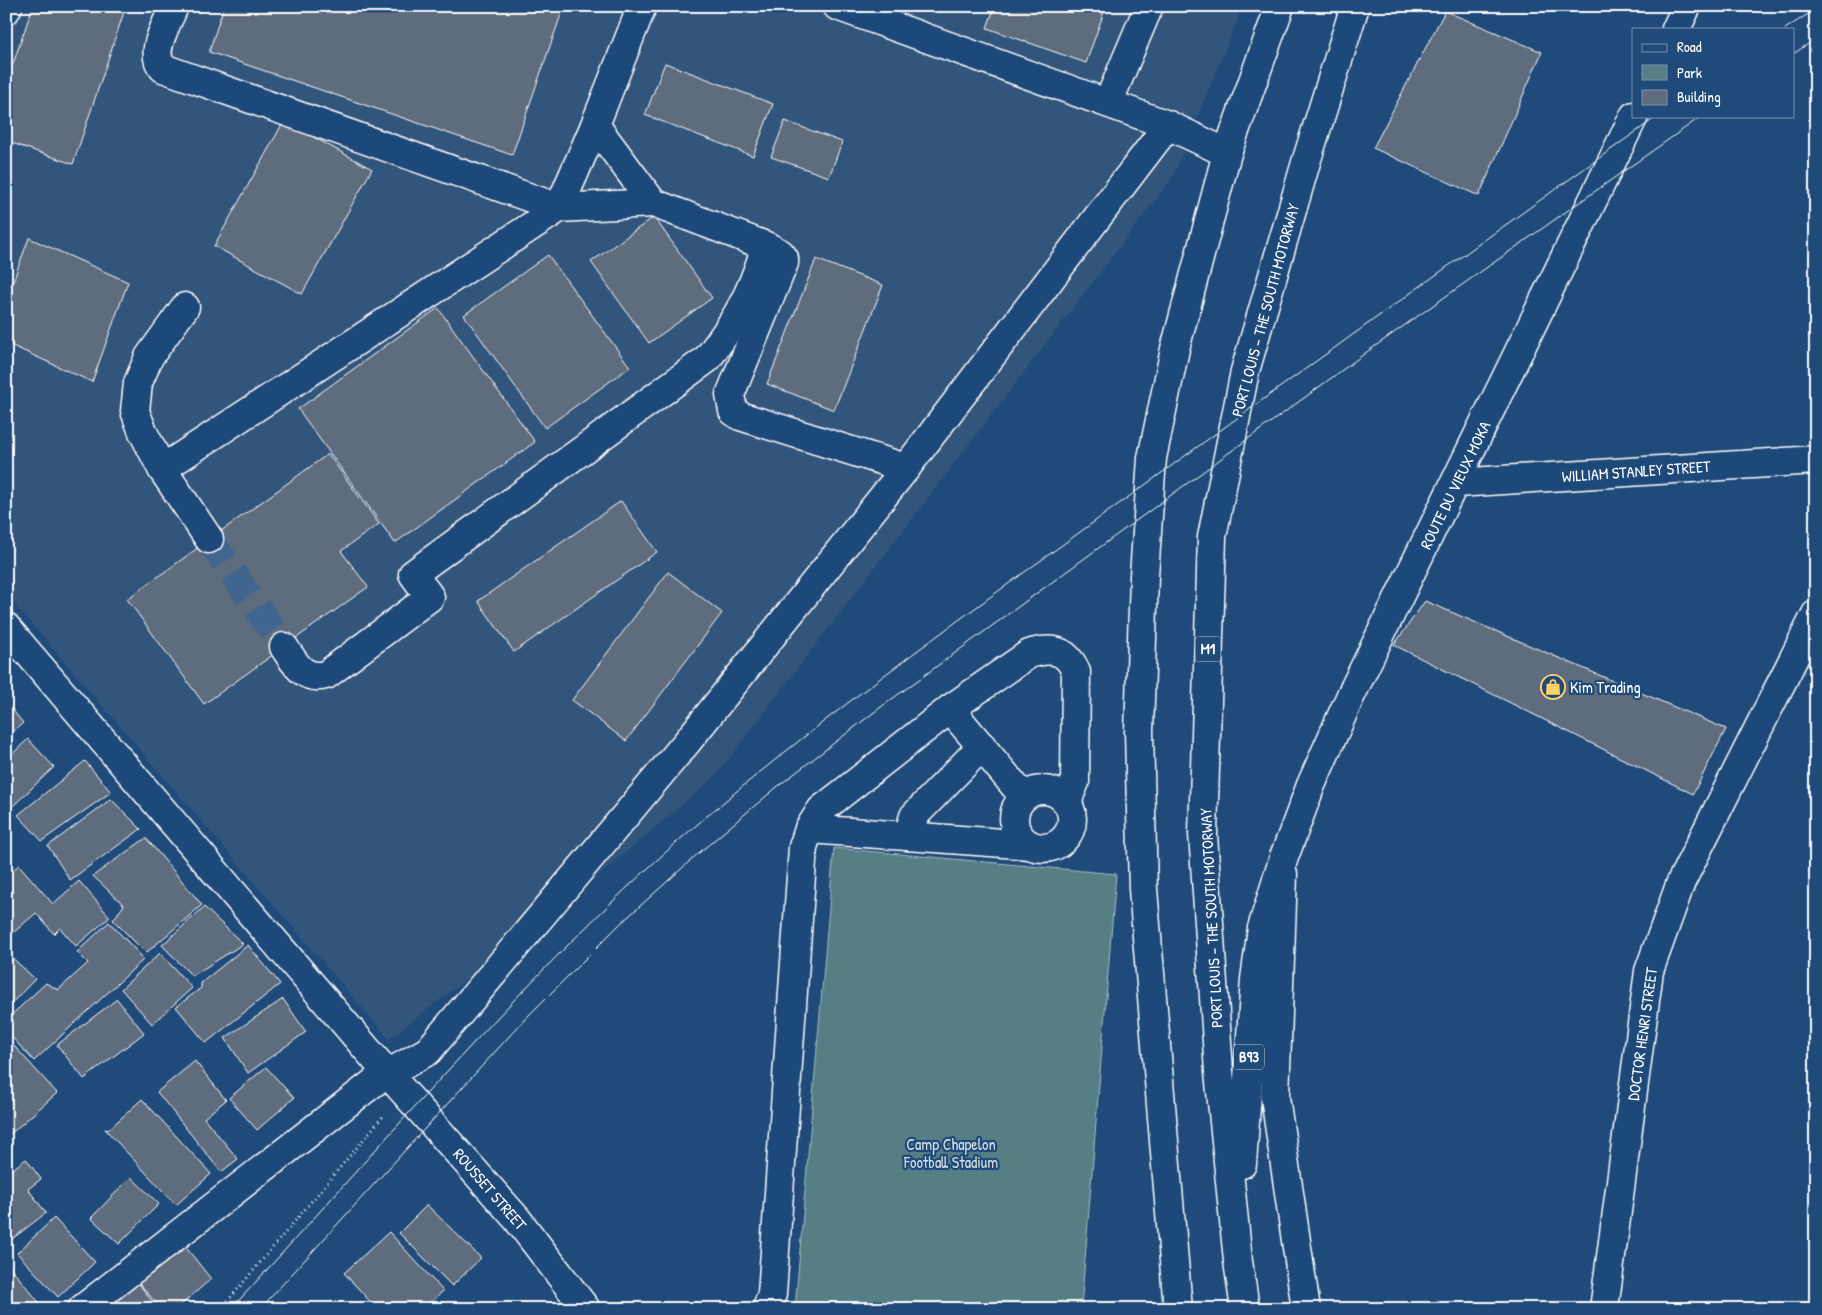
<svg xmlns="http://www.w3.org/2000/svg" width="1822" height="1315" viewBox="0 0 1822 1315" font-family="'Patrick Hand',sans-serif">
  <style>
    .built { fill: #32547b }
    .green { fill: #577e85; stroke: #abbec2 }
    .building { fill: #5e6c7e; stroke: #fff }
    .lines { fill: none; stroke-linecap: round; stroke-linejoin: round }
    .minor-tunnel { stroke: #41658e; stroke-width: 28; stroke-dasharray: 28 14; stroke-linecap: butt }
    .minor-casing { stroke: #fff; stroke-width: 31 }
    .major-casing { stroke: #fff; stroke-width: 31 }
    .highway-casing { stroke: #fff; stroke-width: 31 }
    .path { stroke: #fff; stroke-width: 3; stroke-dasharray: 1 4; stroke-linecap: butt }
    .minor { stroke: #1f4a7a; stroke-width: 28 }
    .major { stroke: #1f4a7a; stroke-width: 28 }
    .highway { stroke: #1f4a7a; stroke-width: 28 }
    .tram { stroke: #fff; stroke-width: 1 }
    .labels { text-anchor: middle; stroke-width: 4.5; stroke-linejoin: round; paint-order: stroke }
    .shield { fill: #1f4a7a; stroke: #bcc9d7; stroke-width: 1 }
    .shield-label { font-size: 15px; font-weight: bold; fill: #fff }
    .street-label { font-size: 16px; fill: #fff; stroke: #1f4a7a }
    .poi-label { font-size: 16px; fill: #fff; stroke: #1f4a7a; text-anchor: start }
    .park-label { font-size: 16px; fill: #d5dfe0; stroke: #1f4a7a }
  </style>
  <rect width="100%" height="100%" fill="#1f4a7a"/>
  <filter id="ink" filterUnits="userSpaceOnUse"><feTurbulence type="fractalNoise" baseFrequency=".02" numOctaves="2"/><feDisplacementMap in="SourceGraphic" scale="10" xChannelSelector="R" yChannelSelector="G"/><feConvolveMatrix kernelMatrix="1 2 1 2 8 2 1 2 1" color-interpolation-filters="sRGB"/></filter>
  <g filter="url(#ink)">
    <path class="built" d="M6 6H1243L1173 177 715 777 564 905 389 1039 6 594Z"/>
    <path class="green" d="M834 848 1116 874 1081 1309H795Z"/>
    <g class="building">
      <path d="M33 6H126L73 164 6 141V84Z"/>
      <path d="M224 6H564L512 155 209 52Z"/>
      <path d="M995 6H1098L1105 9 1086 63 987 28Z"/>
      <path d="M1445 11 1542 52 1479 196 1373 148Z"/>
      <path d="M665 63 773 104 753 156 645 115Z"/>
      <path d="M284 121 372 169 302 294 214 246Z"/>
      <path d="M785 121 842 142 829 177 771 157Z"/>
      <path d="M654 217 712 298 649 343 591 262Z"/>
      <path d="M29 238 128 282 92 382 6 343V300Z"/>
      <path d="M548 255 630 367 545 428 464 315Z"/>
      <path d="M816 259 883 285 834 410 767 384Z"/>
      <path d="M438 308 535 442 395 543 298 409Z"/>
      <path d="M328 454 379 524 341 551 368 587 204 704 127 599Z"/>
      <path d="M621 501 657 552 514 652 478 601Z"/>
      <path d="M668 572 722 613 626 741 572 700Z"/>
      <path d="M1425 601 1726 729 1693 794 1394 645Z"/>
      <path d="M6 702 23 723 6 737Z"/>
      <path d="M28 739 54 767 12 807 6 801V760Z"/>
      <path d="M85 761 111 792 42 841 18 815Z"/>
      <path d="M111 799 141 829 70 880 48 846Z"/>
      <path d="M146 838 202 905 146 953 113 920 124 905 93 876Z"/>
      <path d="M19 865 53 904 79 881 110 917 76 946 60 928 54 934 36 913 6 939V876Z"/>
      <path d="M204 907 243 944 192 976 162 945Z"/>
      <path d="M109 922 144 959 34 1061 6 1031V1020L46 983 58 990 88 963 77 952Z"/>
      <path d="M248 945 280 984 206 1043 176 1007 201 988V983Z"/>
      <path d="M6 952 35 979 6 1009Z"/>
      <path d="M160 953 192 988 152 1024 121 989Z"/>
      <path d="M117 999 144 1033 84 1079 57 1045Z"/>
      <path d="M283 999 306 1032 248 1073 225 1038Z"/>
      <path d="M6 1037 57 1093 6 1138Z"/>
      <path d="M195 1061 226 1100 204 1118 238 1159 221 1172 157 1092Z"/>
      <path d="M266 1067 294 1098 257 1130 229 1098Z"/>
      <path d="M142 1099 211 1174 176 1205 105 1129 108 1130Z"/>
      <path d="M26 1159 41 1179 28 1189 46 1213 8 1242 6 1174Z"/>
      <path d="M131 1177 159 1204 119 1244 91 1218Z"/>
      <path d="M427 1205 481 1258 452 1286 399 1233Z"/>
      <path d="M54 1218 95 1262 58 1297 17 1253Z"/>
      <path d="M389 1232 443 1291 424 1309H377L344 1273Z"/>
      <path d="M180 1240 211 1279 176 1309H161L134 1277Z"/>
      <path d="M6 1262 42 1306 38 1309H6Z"/>
      <path d="M133 1276 158 1309H92Z"/>
    </g>
    <g class="lines">
      <path class="minor-tunnel" d="M209 539 284 647"/>
      <defs>
        <g id="minor">
          <path d="M174 6C168 23 148 52 163 68L559 208 653 203 766 246C751 295 737 319 707 359L413 574 430 597 326 675C303 681 295 663 284 647"/>
          <path d="M837 6 1168 125 1227 153"/>
          <path d="M6 10 8 6"/>
          <path d="M1108 103 1149 6"/>
          <path d="M595 125 653 203"/>
          <path d="M766 246 780 253 784 258V263L730 395 733 411 740 416 906 468"/>
          <path d="M185 307 149 357 138 383 135 411 143 432 162 469 209 539"/>
          <path d="M162 469 559 208 595 125 642 6"/>
          <path d="M1456 483 1816 460"/>
          <path d="M6 627 388 1074 517 1219 586 1309"/>
          <path d="M950 709 1024 797"/>
          <circle cx="1043" cy="819" r="29"/>
          <path d="M809 829 1030 845"/>
          <path d="M908 836 914 816 982 746"/>
          <path d="M1283 874 1275 1097 1306 1309"/>
          <path d="M82 1309 377 1080 428 1051 687 742 906 468 1168 125"/>
          <path d="M767 1309 772 1294 803 847 809 829 821 810 950 709 1029 654C1051 647 1067 649 1076 672L1075 782 1067 802"/>
          <path d="M1604 1309 1649 971 1681 882 1816 614"/>
        </g>
        <g id="major">
          <path d="M1676 29 1687 6"/>
          <path d="M1284 857 1311 785 1351 695 1634 116"/>
        </g>
        <g id="highway">
          <path d="M1242 1164 1255 979 1262 928 1284 857"/>
          <path d="M1178 1309 1143 889 1139 732 1144 576 1152 458 1175 349 1227 153 1280 6"/>
          <path d="M1245 1309 1238 1261 1219 1072 1203 834 1212 537 1245 371 1307 159 1355 6"/>
        </g>
      </defs>
      <use href="#minor" class="minor-casing"/>
      <use href="#major" class="major-casing"/>
      <use href="#highway" class="highway-casing"/>
      <path class="path" d="M221 1309 385 1114"/>
      <use href="#minor" class="minor"/>
      <use href="#major" class="major"/>
      <use href="#highway" class="highway"/>
      <g class="tram">
        <path d="M1785 29 1816 9"/>
        <path d="M1793 54 1816 39"/>
        <path d="M231 1309C378 1150 522 978 685 835 813 724 950 626 1087 527 1277 389 1467 252 1658 116"/>
        <path d="M260 1309 525 1019 619 925 700 852 777 787 877 710 1371 349 1702 116"/>
      </g>
    </g>
  </g>
  <defs>
    <symbol id="shop-ring" viewBox="-11 -11 22 22"><circle r="9.5" fill="#1f4a7a" stroke="#ffd166" stroke-width="1.5"/><path d="M-5-2.5h2.3a2.7 3.5 0 0 1 5.4 0H5L5.5 6h-11ZM-1.5-2.5h3a1.5 2.3 0 0 0-3 0Z" fill="#ffd166"/></symbol>
  </defs>
  <g fill-rule="evenodd">
    <use href="#shop-ring" x="1539" y="673" width="28" height="28"/>
  </g>
  <g class="labels">
    <g class="shield">
      <rect x="1195.5" y="636.5" width="25" height="25" rx="4"/>
      <rect x="1234" y="1044.5" width="30" height="25" rx="4"/>
    </g>
    <g class="shield-label">
      <text x="1208" y="654">M1</text>
      <text x="1249" y="1062">B93</text>
    </g>
    <g class="street-label">
      <text transform="translate(1265 310) rotate(-75)" y="6">PORT LOUIS – THE SOUTH MOTORWAY</text>
      <text transform="translate(1636 471) rotate(-4)" y="6">WILLIAM STANLEY STREET</text>
      <text transform="translate(1455 485) rotate(-64)" y="6">ROUTE DU VIEUX MOKA</text>
      <text transform="translate(1211 918) rotate(-93)" y="6">PORT LOUIS – THE SOUTH MOTORWAY</text>
      <text transform="translate(1642 1034) rotate(-82)" y="6">DOCTOR HENRI STREET</text>
      <text transform="translate(490 1189) rotate(49)" y="6">ROUSSET STREET</text>
    </g>
    <g class="poi-label">
      <text x="1570" y="693">Kim Trading</text>
    </g>
    <g class="park-label">
      <text x="951" y="1150">Camp Chapelon<tspan x="951" dy="18">Football Stadium</tspan></text>
    </g>
  </g>
  <rect width="1822" height="1315" fill="none" stroke="#1f4a7a" stroke-width="25"/>
  <rect x="12" y="12" width="1797" height="1290" fill="none" stroke="#fff" stroke-width="2" filter="url(#ink)"/>
  <rect x="1632" y="28" width="162" height="90" fill="#1f4a7a" stroke="#7992af"/>
  <rect x="1642" y="44" width="25" height="8" fill="#1f4a7a" stroke="#7992af"/>
  <text x="1677" y="52" font-size="15" fill="#ffffff">Road</text>
  <rect x="1642" y="65" width="25" height="15" fill="#577e85" stroke="#7992af"/>
  <text x="1677" y="78" font-size="15" fill="#ffffff">Park</text>
  <rect x="1642" y="90" width="25" height="15" fill="#5e6c7e" stroke="#7992af"/>
  <text x="1677" y="102" font-size="15" fill="#ffffff">Building</text>
</svg>
